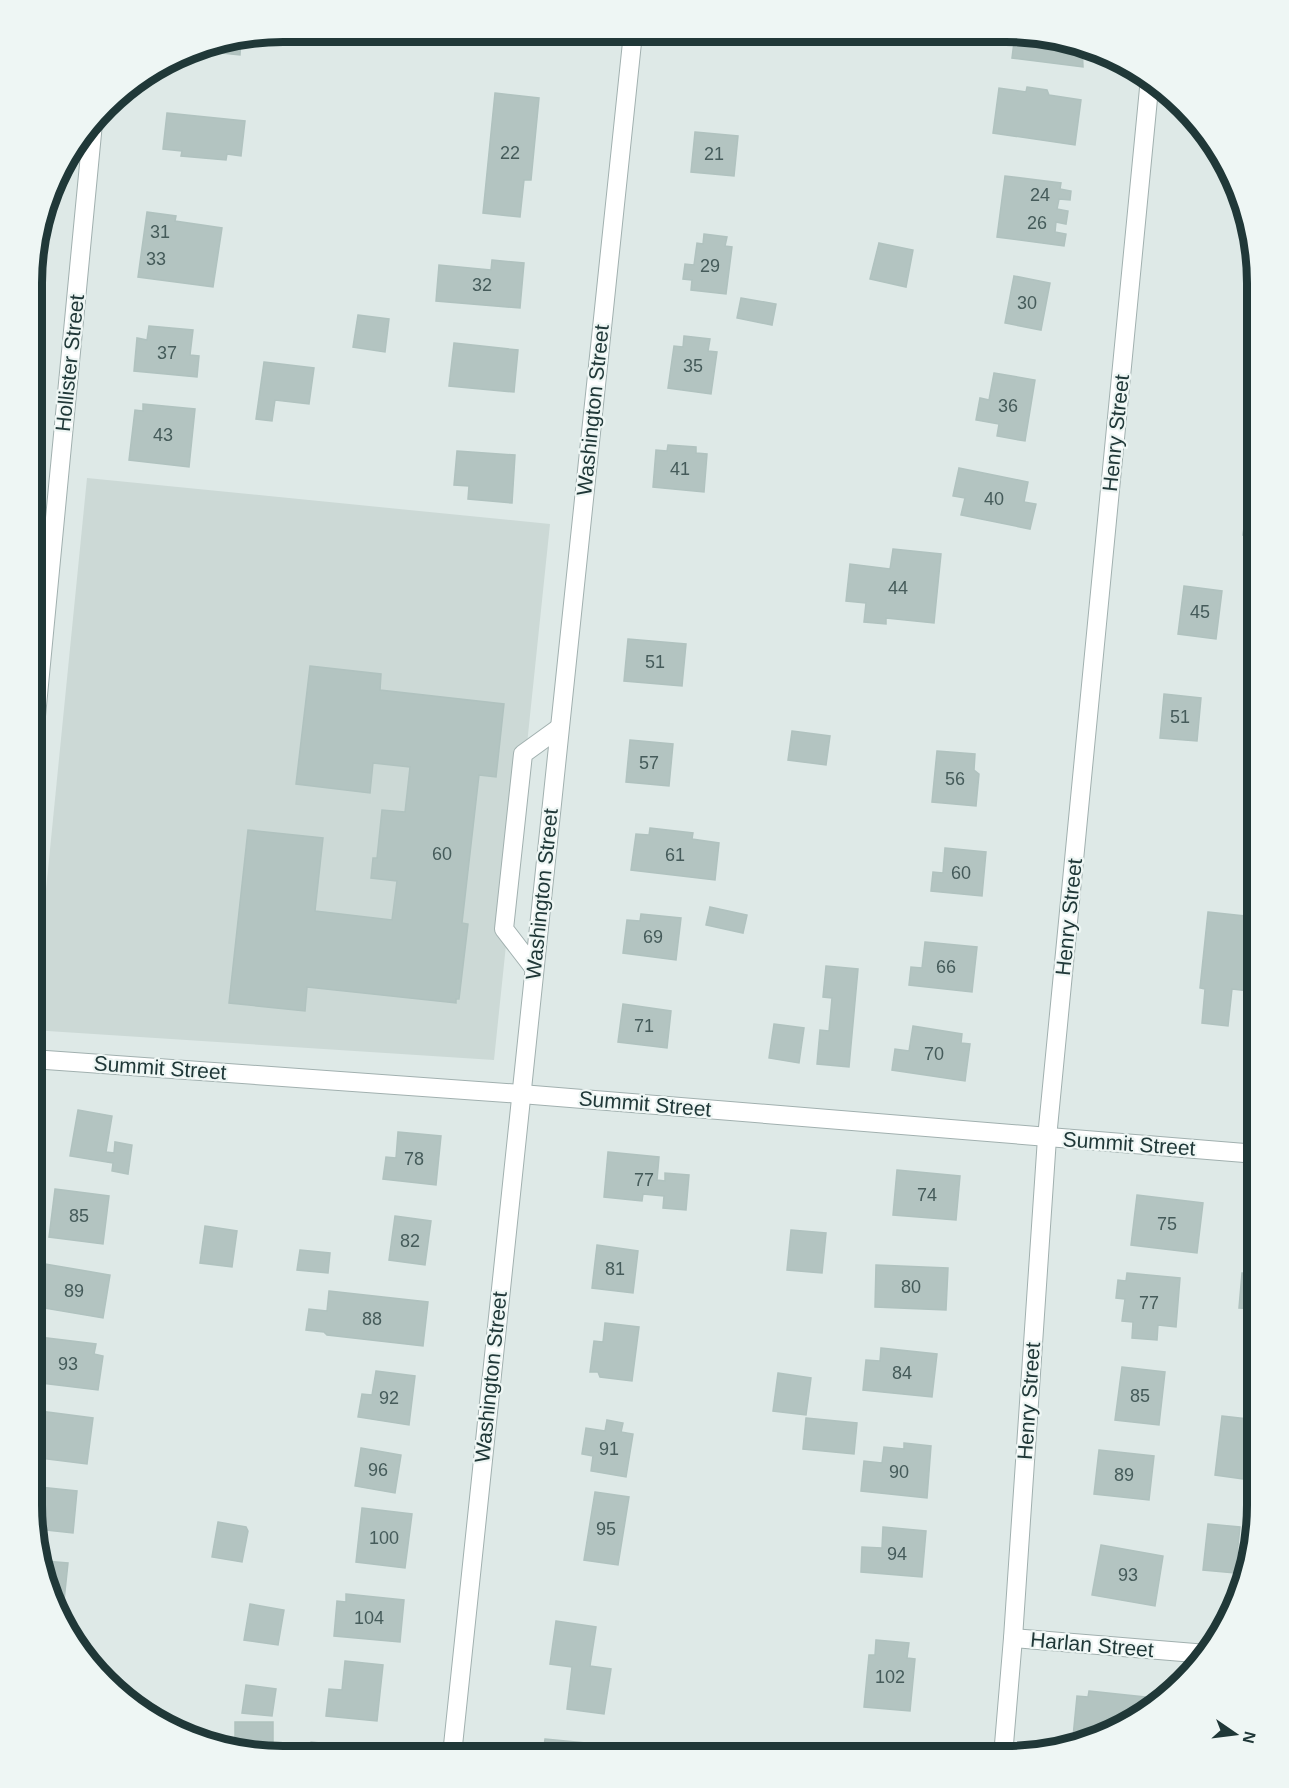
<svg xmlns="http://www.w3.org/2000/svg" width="1289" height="1788" viewBox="0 0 1289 1788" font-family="Arial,sans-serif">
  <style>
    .built { fill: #ccd9d6 }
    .building { fill: #b3c4c1; stroke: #b0c2bf; stroke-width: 1.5 }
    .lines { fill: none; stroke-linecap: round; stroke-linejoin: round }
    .minor-casing { stroke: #a1b0af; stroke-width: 20 }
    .minor { stroke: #fff; stroke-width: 18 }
    .labels { text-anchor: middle; stroke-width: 4.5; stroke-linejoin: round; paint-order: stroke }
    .number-label { font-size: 18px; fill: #455b5a }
    .street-label { font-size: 21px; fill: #203838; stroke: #eef6f4 }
    .rim { fill: none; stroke: #203838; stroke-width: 8 }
  </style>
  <rect width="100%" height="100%" fill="#dee9e7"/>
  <path class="built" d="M87 478 550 524 494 1060 32 1030Z"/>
  <g class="building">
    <path d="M337 32H374L373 41 336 35Z"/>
    <path d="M1015 34H1039L1082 45 1083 67 1012 58Z"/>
    <path d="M241 38 240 55 193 50 202 45Z"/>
    <path d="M1027 87 1047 90 1049 95 1081 100 1075 145 993 133 999 88 1026 92Z"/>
    <path d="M495 93 539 98 531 180H524L520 217 483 213Z"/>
    <path d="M167 113 245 121 241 156 227 154 226 160 181 156 182 151 163 149Z"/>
    <path d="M695 132 738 136 734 176 691 172Z"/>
    <path d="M1005 176 1061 183 1060 189 1071 191 1070 200 1059 199 1057 209 1068 211 1066 224 1056 222 1055 232 1066 234 1064 246 997 237Z"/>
    <path d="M147 212 176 216 175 221 222 228 213 287 138 277Z"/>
    <path d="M704 234 727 237 725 246 732 247 726 294 691 290 692 280 683 279 685 264 694 265 697 243 703 244Z"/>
    <path d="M879 243 913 250 906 287 870 279Z"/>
    <path d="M492 260 524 263 520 308 436 301 439 265 491 270Z"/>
    <path d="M1014 276 1050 283 1041 330 1005 323Z"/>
    <path d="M741 298 776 304 772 325 737 318Z"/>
    <path d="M358 315 389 319 385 352 353 347Z"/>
    <path d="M149 326 193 330 190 355 199 356 197 377 134 371 137 338 147 340Z"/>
    <path d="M684 336 710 339 708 351 717 352 711 394 668 388 674 346 683 347Z"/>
    <path d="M454 343 518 350 514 392 449 386Z"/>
    <path d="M264 362 314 368 309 404 275 400 272 421 256 419Z"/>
    <path d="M994 373 1035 380 1025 441 997 436 999 424 976 420 980 398 989 400Z"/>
    <path d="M143 404 195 409 189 467 129 460 135 410 143 411Z"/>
    <path d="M668 445 696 447V453L707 454 704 492 653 487 656 450 667 451Z"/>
    <path d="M457 451 515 455 512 503 468 499 469 486 454 485Z"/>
    <path d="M959 468 1028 482 1024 502 1036 504 1030 529 961 515 965 498 953 496Z"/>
    <path d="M1249 487 1257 488V537L1243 535Z"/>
    <path d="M893 549 941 554 934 623 886 618V624L864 622 866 603 846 601 850 564 890 569Z"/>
    <path d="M1184 586 1222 591 1216 639 1178 634Z"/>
    <path d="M628 639 686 644 682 686 624 681Z"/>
    <path d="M310 666 381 674 380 690 504 704 496 777 479 775 462 923 468 924 459 999H456V1003L307 987 305 1011 229 1003 248 830 323 838 315 911 392 920 397 881 371 878 373 858H377L382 810 405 812 410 767 373 763 370 793 296 784Z"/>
    <path d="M1164 694 1201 698 1197 741 1160 738Z"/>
    <path d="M792 731 830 736 826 765 788 760Z"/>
    <path d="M630 740 673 744 669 786 626 782Z"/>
    <path d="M937 751 975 754 974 770 979 774 976 806 932 802Z"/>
    <path d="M650 828 693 833 692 839 719 843 715 880 631 870 636 834 649 835Z"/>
    <path d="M945 848 986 852 982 896 931 891 933 872 943 873Z"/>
    <path d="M710 907 747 915 743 933 706 925Z"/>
    <path d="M1208 912 1254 917 1251 941 1257 942V992L1232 989 1228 1026 1202 1023 1205 989 1200 988Z"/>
    <path d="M641 914 681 918 676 960 623 953 627 920 640 921Z"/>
    <path d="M925 942 977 947 972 992 909 985 911 967 922 968Z"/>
    <path d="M826 966 858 969 849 1067 817 1064 820 1030 829 1031 832 998 823 997Z"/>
    <path d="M623 1004 671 1011 667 1048 618 1042Z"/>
    <path d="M774 1024 804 1028 799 1063 769 1058Z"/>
    <path d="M913 1026 962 1034 961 1043 970 1044 965 1081 892 1070 895 1049 909 1051Z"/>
    <path d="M78 1110 112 1116 106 1152 114 1153 115 1142 132 1145 128 1174 112 1171 113 1163 70 1156Z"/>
    <path d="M398 1132 441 1136 436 1185 383 1179 386 1157 396 1158Z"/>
    <path d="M608 1152 659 1157 657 1180 665 1181V1173L689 1175 686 1210 663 1208 664 1196 643 1194 642 1201 604 1197Z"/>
    <path d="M897 1170 960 1176 956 1220 893 1215Z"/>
    <path d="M55 1189 109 1196 103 1244 49 1237Z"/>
    <path d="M1137 1195 1203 1203 1197 1253 1131 1245Z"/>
    <path d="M395 1216 431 1221 425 1265 389 1260Z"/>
    <path d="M205 1226 237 1231 232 1267 200 1263Z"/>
    <path d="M791 1230 826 1233 822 1273 787 1270Z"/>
    <path d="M597 1245 638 1251 633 1293 592 1288Z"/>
    <path d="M300 1250 330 1253 328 1273 297 1270Z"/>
    <path d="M45 1264 110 1275 103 1318 38 1307Z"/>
    <path d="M876 1265 948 1268 946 1310 875 1307Z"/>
    <path d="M1127 1273 1180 1278 1176 1327 1158 1325 1157 1340 1132 1338 1133 1322 1122 1321 1125 1299 1116 1298 1118 1280 1126 1281Z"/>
    <path d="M1242 1273 1257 1275V1309L1239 1308Z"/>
    <path d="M329 1291 428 1302 423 1346 327 1335 324 1332 306 1330 309 1309 327 1311Z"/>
    <path d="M605 1323 639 1327 632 1381 600 1377 598 1372H590L594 1341 603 1342Z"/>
    <path d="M39 1337 96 1344 94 1354 103 1356 98 1390 33 1382Z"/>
    <path d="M881 1348 937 1354 932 1397 863 1390 866 1360 880 1361Z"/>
    <path d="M1122 1367 1165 1372 1159 1425 1115 1420Z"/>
    <path d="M376 1371 415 1376 409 1425 358 1417 362 1394 372 1395Z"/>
    <path d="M778 1373 811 1378 806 1415 773 1411Z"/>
    <path d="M32 1410 93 1418 87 1464 32 1457Z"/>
    <path d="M1222 1416 1257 1420 1250 1480 1215 1475Z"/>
    <path d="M806 1418 857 1423 854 1454 803 1449Z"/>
    <path d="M607 1420 623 1423 621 1432 633 1434 626 1477 591 1471 593 1456 582 1454 586 1428 605 1431Z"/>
    <path d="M904 1443 931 1446 927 1498 861 1491 864 1461 882 1463 884 1447 904 1449Z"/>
    <path d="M361 1448 401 1455 395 1493 355 1486Z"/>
    <path d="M1099 1450 1154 1456 1149 1500 1094 1494Z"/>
    <path d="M39 1487 77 1491 73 1533 37 1529 36 1523Z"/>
    <path d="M595 1492 629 1497 618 1565 584 1560Z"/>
    <path d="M362 1508 412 1514 405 1568 356 1562Z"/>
    <path d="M218 1522 246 1527 248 1531 242 1562 212 1557Z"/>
    <path d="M1208 1524 1240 1527 1235 1573 1203 1570Z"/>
    <path d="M883 1527 926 1531 922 1577 861 1572 862 1547 882 1548Z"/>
    <path d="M1101 1545 1163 1556 1155 1606 1092 1595Z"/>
    <path d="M44 1561 68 1563 63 1610H56Z"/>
    <path d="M346 1594 404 1600 400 1642 334 1636 337 1601 346 1602Z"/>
    <path d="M250 1604 284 1610 278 1645 244 1640Z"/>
    <path d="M556 1621 596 1627 590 1666 611 1669 604 1714 567 1709 572 1667 550 1664Z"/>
    <path d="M876 1640 909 1643 907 1658 915 1659 910 1711 864 1707 869 1655H875Z"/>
    <path d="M345 1661 383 1665 377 1721 326 1716 329 1689 342 1690Z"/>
    <path d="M246 1685 276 1689 272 1716 242 1713Z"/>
    <path d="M1089 1691 1145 1697 1144 1713 1117 1731 1085 1738 1073 1737 1077 1696 1088 1697Z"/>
    <rect x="235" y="1722" width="38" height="26"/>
    <path d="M545 1739 596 1744V1749L610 1750 609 1755H543Z"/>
    <path d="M311 1742 386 1750 385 1755H309Z"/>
  </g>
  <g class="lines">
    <defs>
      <g id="minor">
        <path d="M33 747 93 123"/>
        <path d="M534 968 504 929 523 754 559 728"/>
        <path d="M32 1059 521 1094 1257 1154"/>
        <path d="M1013 1638 1207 1654"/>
        <path d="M452 1755 633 33"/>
        <path d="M1003 1756 1013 1638 1047 1138 1150 78"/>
      </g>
    </defs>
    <use href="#minor" class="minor-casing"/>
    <use href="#minor" class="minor"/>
  </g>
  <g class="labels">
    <g class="number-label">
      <text x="510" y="159">22</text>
      <text x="714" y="160">21</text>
      <text x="1040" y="201">24</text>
      <text x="1037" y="229">26</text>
      <text x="160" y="238">31</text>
      <text x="156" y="265">33</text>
      <text x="710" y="272">29</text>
      <text x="482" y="291">32</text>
      <text x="1027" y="309">30</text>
      <text x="167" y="359">37</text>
      <text x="693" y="372">35</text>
      <text x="1008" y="412">36</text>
      <text x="163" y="441">43</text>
      <text x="680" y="475">41</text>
      <text x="994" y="505">40</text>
      <text x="898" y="594">44</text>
      <text x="1200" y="618">45</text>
      <text x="655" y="668">51</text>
      <text x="1180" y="723">51</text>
      <text x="649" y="769">57</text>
      <text x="955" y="785">56</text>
      <text x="442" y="860">60</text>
      <text x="675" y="861">61</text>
      <text x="961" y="879">60</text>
      <text x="653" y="943">69</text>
      <text x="946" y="973">66</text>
      <text x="644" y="1032">71</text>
      <text x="934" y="1060">70</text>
      <text x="414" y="1165">78</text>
      <text x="644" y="1186">77</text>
      <text x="927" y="1201">74</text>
      <text x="79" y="1222">85</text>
      <text x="1167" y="1230">75</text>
      <text x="410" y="1247">82</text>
      <text x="615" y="1275">81</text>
      <text x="911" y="1293">80</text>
      <text x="74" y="1297">89</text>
      <text x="1149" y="1309">77</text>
      <text x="372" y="1325">88</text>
      <text x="68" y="1370">93</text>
      <text x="902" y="1379">84</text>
      <text x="1140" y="1402">85</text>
      <text x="389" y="1404">92</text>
      <text x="609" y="1455">91</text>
      <text x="378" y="1476">96</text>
      <text x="899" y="1478">90</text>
      <text x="1124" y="1481">89</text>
      <text x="606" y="1535">95</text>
      <text x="384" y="1544">100</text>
      <text x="897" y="1560">94</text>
      <text x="1128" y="1581">93</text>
      <text x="369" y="1624">104</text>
      <text x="890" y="1683">102</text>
    </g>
    <g class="street-label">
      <text transform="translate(70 363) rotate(-84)" y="7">Hollister Street</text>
      <text transform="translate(593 410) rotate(-84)" y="7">Washington Street</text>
      <text transform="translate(1116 433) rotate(-84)" y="7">Henry Street</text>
      <text transform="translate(542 894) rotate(-84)" y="7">Washington Street</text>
      <text transform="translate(1069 917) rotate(-84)" y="7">Henry Street</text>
      <text transform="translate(160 1068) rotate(4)" y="7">Summit Street</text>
      <text transform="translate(645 1104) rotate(5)" y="7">Summit Street</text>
      <text transform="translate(1129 1144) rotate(4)" y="7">Summit Street</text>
      <text transform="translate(491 1377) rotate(-84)" y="7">Washington Street</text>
      <text transform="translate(1029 1401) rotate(-86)" y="7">Henry Street</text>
      <text transform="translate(1092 1645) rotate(5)" y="7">Harlan Street</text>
    </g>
  </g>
  <path d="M0 0H1289V1788H0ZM283 42H1006A241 241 0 0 1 1247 283V1505A241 241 0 0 1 1006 1746H283A241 241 0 0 1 42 1505V283A241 241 0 0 1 283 42Z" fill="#eef6f4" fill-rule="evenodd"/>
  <path class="rim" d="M283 42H1006A241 241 0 0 1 1247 283V1505A241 241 0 0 1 1006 1746H283A241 241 0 0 1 42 1505V283A241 241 0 0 1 283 42Z"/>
  <g transform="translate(1235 1734) rotate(104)" stroke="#eef6f4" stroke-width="4.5" paint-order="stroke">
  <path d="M0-4.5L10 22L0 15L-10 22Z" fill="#203838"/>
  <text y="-9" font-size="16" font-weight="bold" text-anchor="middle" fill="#203838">N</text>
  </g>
</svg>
